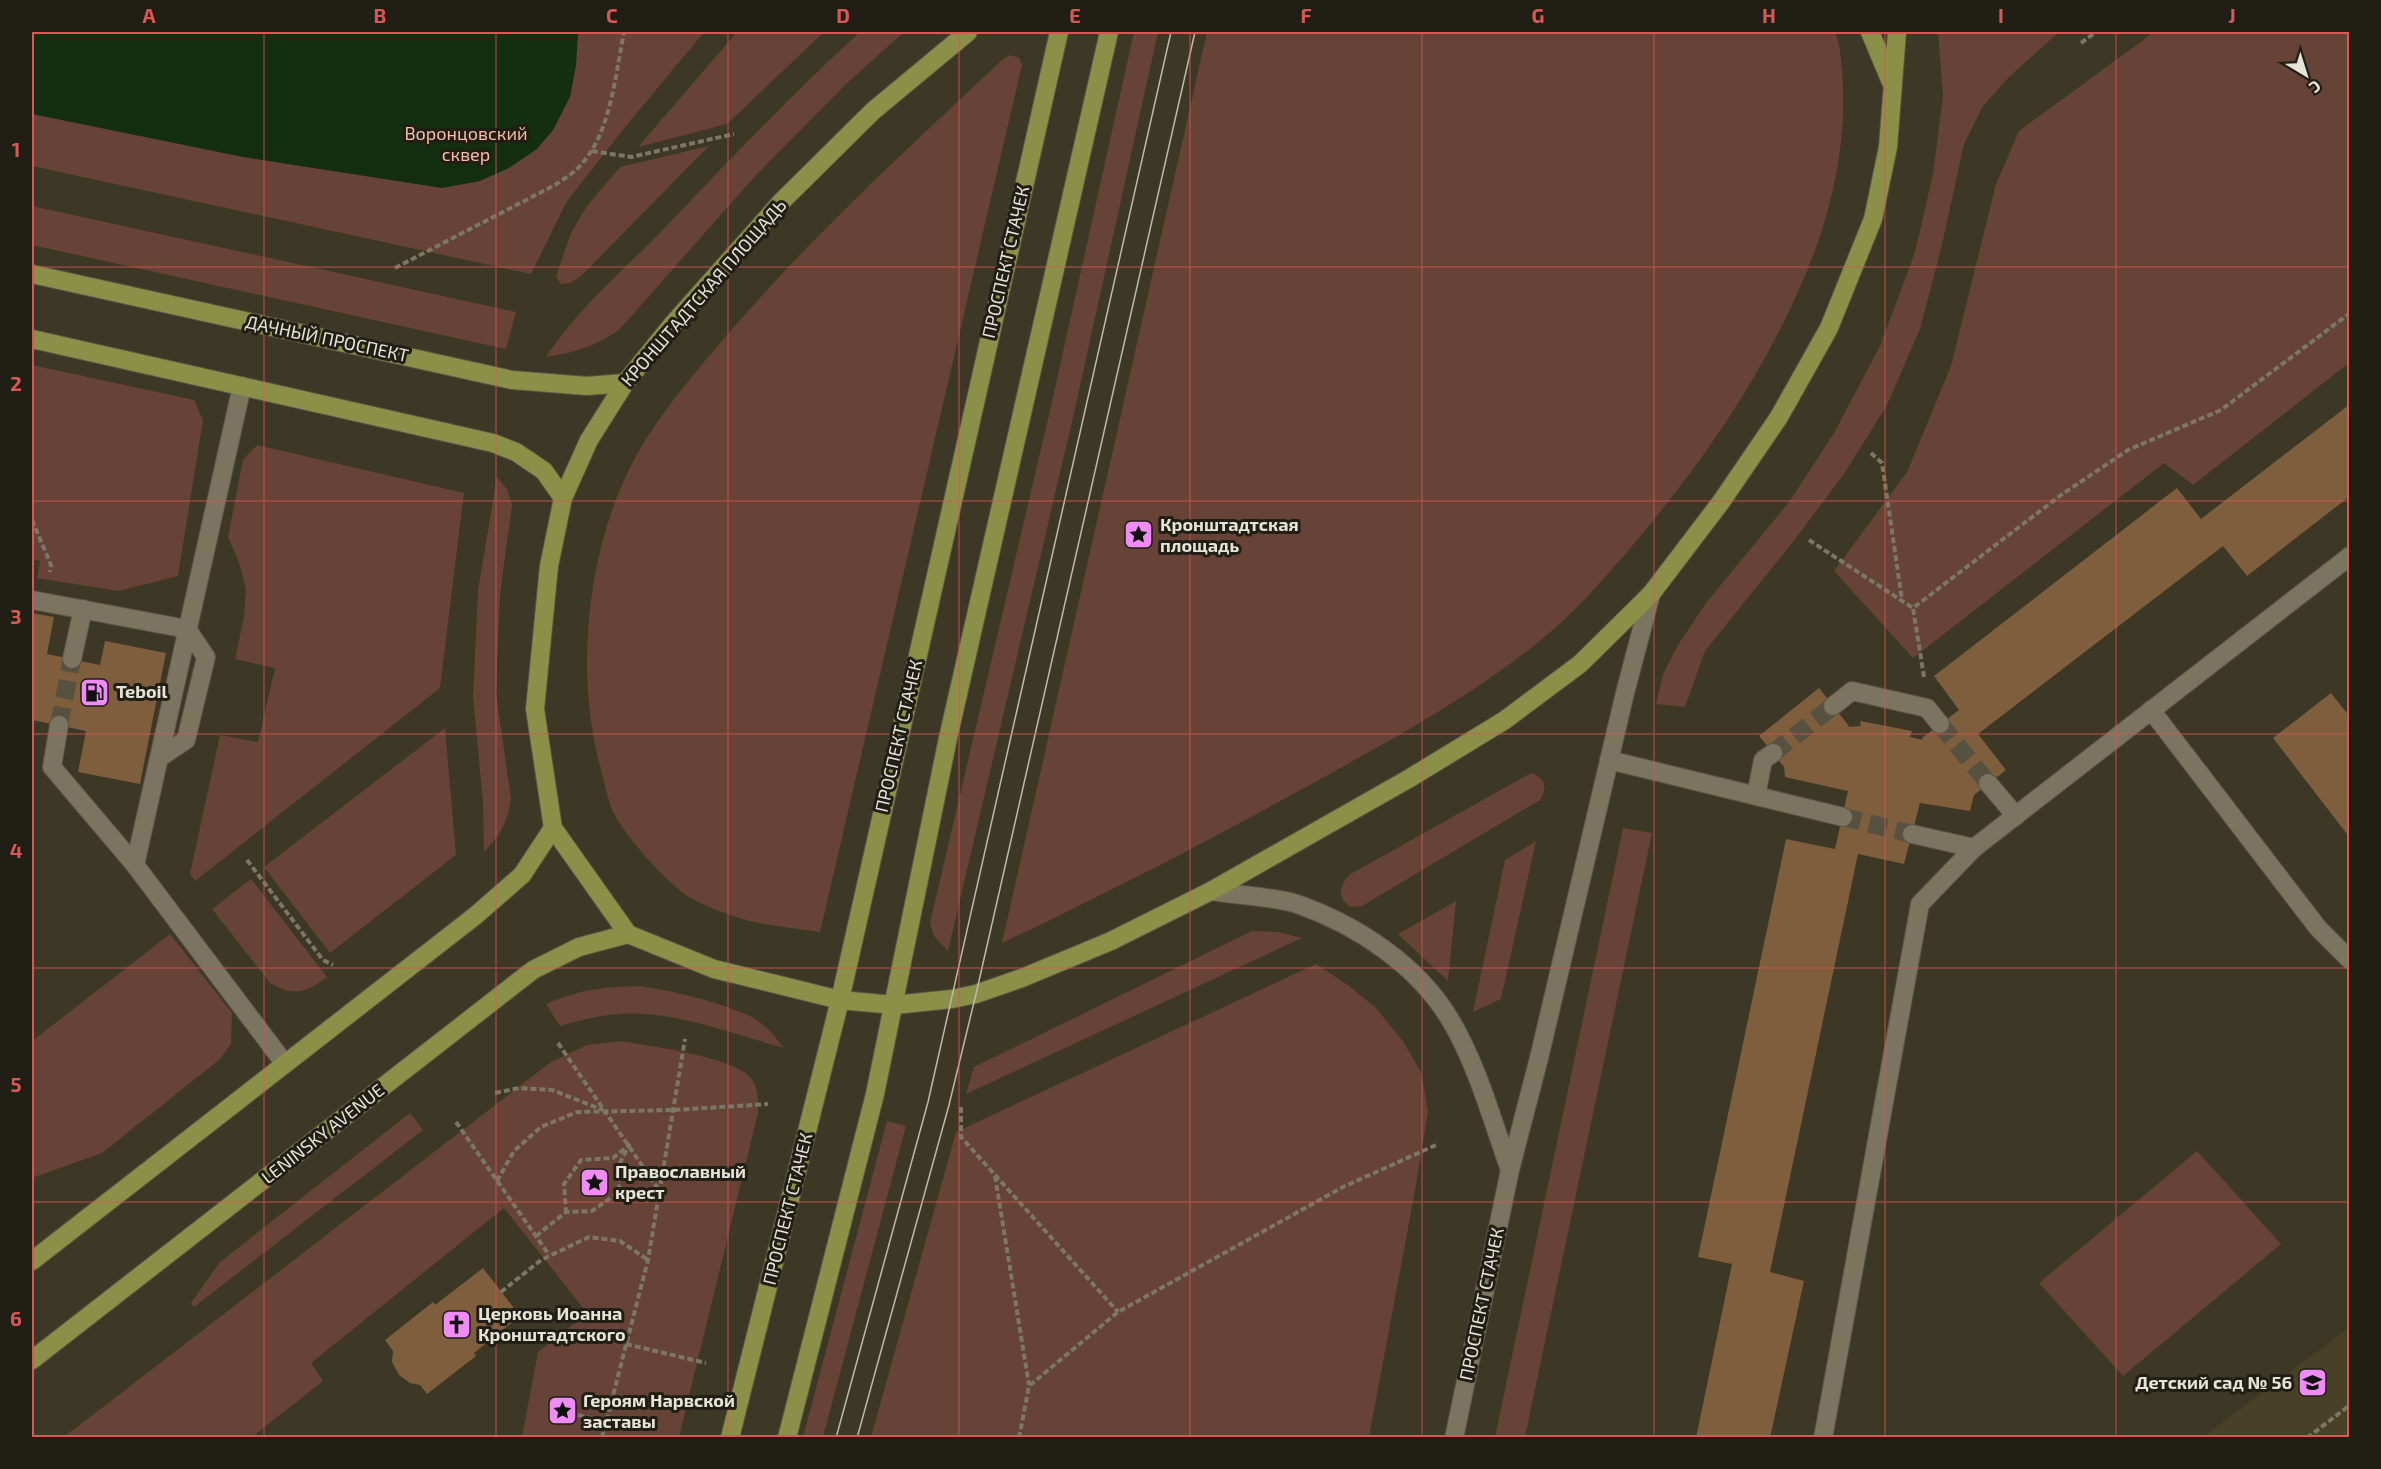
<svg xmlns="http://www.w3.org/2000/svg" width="2381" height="1469" viewBox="0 0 2381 1469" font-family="'Exo 2',sans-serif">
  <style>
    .built { fill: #494028 }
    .green { fill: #664336 }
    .water { fill: #132f10 }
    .building { fill: #7e5e3c }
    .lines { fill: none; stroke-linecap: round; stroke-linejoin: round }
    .minor-tunnel { stroke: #565140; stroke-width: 18; stroke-dasharray: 18 9; stroke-linecap: butt }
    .minor-casing { stroke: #5a5546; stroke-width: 20 }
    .major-casing { stroke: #5a5546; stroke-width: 20 }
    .path { stroke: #7b7666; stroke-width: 4; stroke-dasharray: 6 3; stroke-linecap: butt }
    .minor { stroke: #7a7460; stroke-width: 18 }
    .major { stroke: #8a9047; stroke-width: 18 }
    .tram { stroke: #bdbaad; stroke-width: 1.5 }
    .grid { fill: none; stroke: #da5754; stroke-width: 1.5; stroke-opacity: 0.55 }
    .labels { text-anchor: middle; stroke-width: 6; stroke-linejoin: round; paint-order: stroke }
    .park-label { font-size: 18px; fill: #f8bda7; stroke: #211e16 }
    .street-label { font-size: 18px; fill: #e6e3d8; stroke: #211e16 }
    .poi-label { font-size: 18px; font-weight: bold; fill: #e6e3d8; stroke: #211e16; text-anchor: start }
    .neatline { fill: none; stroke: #da5754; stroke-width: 2 }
    .grid-label { font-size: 20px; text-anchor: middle; font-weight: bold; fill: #da5754 }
  </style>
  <rect width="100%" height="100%" fill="#3d3725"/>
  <path class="built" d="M2349 1328V1437H2203Z"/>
  <g class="green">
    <path d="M32 32H704L626 126 567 201 531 274 32 166Z"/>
    <path d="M737 32H824L727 124 638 147Z"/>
    <path d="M860 32H904L846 84 756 175 619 330C593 347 576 352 546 357 575 312 619 274 657 236 723 167 789 96 860 32Z"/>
    <path d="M1134 32H1158L1075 409 948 951 934 936 930 923 1051 406Z"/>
    <path d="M1207 32H1835C1840 44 1841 57 1842 71 1848 141 1832 213 1804 278 1762 377 1702 463 1633 545 1603 580 1572 616 1535 645 1473 694 1402 734 1333 772 1224 833 1114 890 1002 943Z"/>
    <path d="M1938 32H2059L2010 76 1983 106 1964 144 1941 249 1920 329 1887 405 1844 474 1793 542 1705 651 1685 707 1656 704 1663 674 1678 645 1706 603 1789 502 1834 433 1880 346 1915 252 1933 174 1943 96Z"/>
    <path d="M2154 32H2349V363L2193 485 2164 463 1913 658 1834 571 1907 472 1951 366 1996 184 2019 131Z"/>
    <path d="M1011 55 1019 58 1022 65 820 932C794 928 765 926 739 918 724 913 705 906 691 898 669 886 619 830 611 807 606 793 603 777 599 762 577 676 586 569 621 487 645 430 687 382 727 335 812 236 908 148 1003 59Z"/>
    <path d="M709 146 580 277 570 283 561 284 556 277 571 233 587 206 620 167Z"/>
    <path d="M32 206 516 312 506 349 32 245Z"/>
    <path d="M32 365 194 400 203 420 178 576 118 591 37 578 40 561 32 559Z"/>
    <path d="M257 445 464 493 440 688 195 881 190 874 220 735 258 742 275 668 235 659 244 617 246 589 239 562 228 537 243 460Z"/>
    <path d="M497 477 507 489 512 505 500 594 496 693 511 799C507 824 501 834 484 852L483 803 473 696 478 590Z"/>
    <path d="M445 728 456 855 330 953 264 867Z"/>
    <path d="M1531 773C1545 778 1548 787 1540 800L1362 906 1350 907C1337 897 1339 887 1349 875Z"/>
    <path d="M1623 828 1652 833 1525 1437H1495Z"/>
    <path d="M1536 841 1501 999 1473 1012 1505 860Z"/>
    <path d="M251 879 327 977C305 993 294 997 270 983L212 909Z"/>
    <path d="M1456 901 1448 981 1398 934Z"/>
    <path d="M1252 931 1278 932 1302 938 966 1094 974 1067Z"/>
    <path d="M170 934 232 1013 231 1044 220 1059 102 1153 32 1178V1041Z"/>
    <path d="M1316 964 1348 985 1375 1007 1403 1041 1421 1072 1428 1111 1415 1191 1369 1437H871L956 1132Z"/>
    <path d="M640 986C674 991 719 1002 750 1016 764 1023 775 1036 784 1048 739 1036 688 1016 642 1014 614 1012 587 1018 560 1026L546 1004C582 989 602 987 640 986Z"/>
    <path d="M621 1041C650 1046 733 1057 750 1077 759 1087 758 1101 758 1113L679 1437H522L538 1352 587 1313 504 1208 311 1363 323 1381 252 1437H64L551 1062 587 1045Z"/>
    <path d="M410 1113 423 1130 194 1307 191 1303 220 1262Z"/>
    <path d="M887 1121 906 1126 823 1437H803Z"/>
    <path d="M2197 1151 2281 1244 2123 1376 2039 1283Z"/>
  </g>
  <path class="water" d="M32 32H578V33L576 65 570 97 553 130 537 149 509 168 480 181 442 188 243 157 32 114Z"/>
  <g class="building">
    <path d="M2350 404V496L2247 576 2223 546 1978 734 2006 770 1974 795 1970 811 1920 803 1904 864 1858 854 1770 1272 1804 1281 1770 1438H1696L1732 1264 1698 1257 1786 839 1835 849 1848 791 1785 777 1784 767 1759 736 1819 688 1849 726 1847 727 1861 726 1860 721 1912 731 1910 737 1923 740 1922 738 1959 710 1934 676 2177 488 2201 519Z"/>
    <path d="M32 613 54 617 47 654 100 665 105 641 166 653 140 784 78 772 86 731 32 720Z"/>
    <path d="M2331 693 2350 717V838L2273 738Z"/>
    <path d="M483 1268 520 1316 474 1353 476 1356 427 1394 420 1385 410 1383 399 1375 392 1362 393 1351 385 1340 433 1302 435 1305Z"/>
  </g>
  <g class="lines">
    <g class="minor-tunnel">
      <path d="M1940 724 1988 783"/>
      <path d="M59 725 72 659"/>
      <path d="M1773 753 1833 706"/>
      <path d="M1843 817 1912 834"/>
    </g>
    <defs>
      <g id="minor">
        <path d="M32 600 187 629 206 657 186 740 159 758"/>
        <path d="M72 659 83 609"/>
        <path d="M1833 706 1852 691 1927 708 1940 724"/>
        <path d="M2151 710 2318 928 2350 960"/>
        <path d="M59 725 52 767 135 865 285 1064"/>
        <path d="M1609 760 1843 817"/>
        <path d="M1988 783 2016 816"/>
        <path d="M1756 796 1763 760 1773 753"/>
        <path d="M1912 834 1974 848"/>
        <path d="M135 865 242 386"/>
        <path d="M1211 891C1235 895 1276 897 1297 904 1357 925 1418 965 1451 1021 1478 1067 1492 1120 1510 1170"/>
        <path d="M1454 1438 1510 1170 1539 1058 1625 693 1651 594"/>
        <path d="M1823 1438 1920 904 1974 848 2350 556"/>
      </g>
      <g id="major">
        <path d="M968 32 873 111 782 201 672 325 625 383 589 440 563 498 549 566 535 709 553 828 628 934 714 969 840 1000 894 1005 952 999 976 994 1022 978 1111 941 1211 891 1410 778 1505 720 1580 664 1651 594 1721 502 1779 417 1829 328 1873 219 1888 147 1897 32"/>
        <path d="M1870 32 1891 82"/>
        <path d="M32 274 512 380 587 386 625 383"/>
        <path d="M32 339 493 443 516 452 544 471 563 498"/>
        <path d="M32 1261 475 916 522 875 553 828"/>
        <path d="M32 1360 533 970 579 947 628 934"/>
        <path d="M730 1438 840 1000 1059 32"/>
        <path d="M787 1438 875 1094 948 738 1109 32"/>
      </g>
    </defs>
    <use href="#minor" class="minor-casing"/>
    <use href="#major" class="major-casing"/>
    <g class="path">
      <path d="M2081 43 2096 32"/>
      <path d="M592 151 631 157 734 134"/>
      <path d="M395 268 555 185C562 180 571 175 578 168 611 135 615 76 624 32"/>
      <path d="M1871 453 1882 463 1902 600"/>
      <path d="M32 520 51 565 50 572"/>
      <path d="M1809 540 1913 608"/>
      <path d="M1924 677 1913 608 2061 495 2128 450 2221 410 2350 313"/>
      <path d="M247 860 323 960 333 965"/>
      <path d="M558 1043 661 1193"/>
      <path d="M495 1093 519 1088 552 1090 603 1110"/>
      <path d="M961 1107V1137L1118 1312"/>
      <path d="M456 1122 549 1255"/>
      <path d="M995 1176 1029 1385"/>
      <path d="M497 1181 514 1151 541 1127 577 1112 674 1110 768 1104"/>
      <path d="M536 1236 566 1212 592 1211 619 1192V1165L629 1145 613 1158 581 1160 564 1184 566 1212"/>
      <path d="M501 1292 541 1260 589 1237 620 1241 648 1260"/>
      <path d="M626 1344 706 1363"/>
      <path d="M578 1415 607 1422"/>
      <path d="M602 1438 648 1260 685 1039"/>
      <path d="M1019 1438 1029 1386 1118 1312 1343 1187 1436 1145"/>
      <path d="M2307 1438 2350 1405"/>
    </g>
    <use href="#minor" class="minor"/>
    <use href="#major" class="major"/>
    <g class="tram">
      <path d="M836 1438 928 1102 1171 32"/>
      <path d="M857 1438 949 1105 976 994 1195 32"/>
    </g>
  </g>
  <path class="grid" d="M264 32V1438M496 32V1438M728 32V1438M959 32V1438M1190 32V1438M1422 32V1438M1654 32V1438M1885 32V1438M2116 32V1438M32 267H2350M32 501H2350M32 734H2350M32 968H2350M32 1202H2350"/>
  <defs>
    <symbol id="sight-square" viewBox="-11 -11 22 22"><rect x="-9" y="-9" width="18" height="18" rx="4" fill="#f08bf5" stroke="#211e16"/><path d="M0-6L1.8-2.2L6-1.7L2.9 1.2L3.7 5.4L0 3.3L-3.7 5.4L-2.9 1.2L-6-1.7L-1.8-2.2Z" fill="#111"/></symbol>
    <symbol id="fuel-square" viewBox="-11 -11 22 22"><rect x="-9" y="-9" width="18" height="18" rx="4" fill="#f08bf5" stroke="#211e16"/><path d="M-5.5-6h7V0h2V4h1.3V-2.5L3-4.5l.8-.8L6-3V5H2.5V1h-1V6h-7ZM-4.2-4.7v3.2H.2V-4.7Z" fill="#111"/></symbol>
    <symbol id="church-square" viewBox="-11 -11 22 22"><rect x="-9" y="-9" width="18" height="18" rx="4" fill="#f08bf5" stroke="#211e16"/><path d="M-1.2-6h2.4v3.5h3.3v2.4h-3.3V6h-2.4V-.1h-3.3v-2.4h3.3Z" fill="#111"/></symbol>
    <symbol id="school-square" viewBox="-11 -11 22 22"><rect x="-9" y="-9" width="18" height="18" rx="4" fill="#f08bf5" stroke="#211e16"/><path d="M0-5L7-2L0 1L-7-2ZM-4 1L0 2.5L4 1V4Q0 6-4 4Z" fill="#111"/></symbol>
  </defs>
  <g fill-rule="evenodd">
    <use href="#sight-square" x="1122" y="518" width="33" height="33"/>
    <use href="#fuel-square" x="78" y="676" width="33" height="33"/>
    <use href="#sight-square" x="578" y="1166" width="33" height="33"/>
    <use href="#church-square" x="440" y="1308" width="33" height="33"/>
    <use href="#school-square" x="2296" y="1366" width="33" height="33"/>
    <use href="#sight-square" x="546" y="1394" width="33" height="33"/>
  </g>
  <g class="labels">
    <g class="park-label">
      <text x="466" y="140">Воронцовский<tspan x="466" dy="21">сквер</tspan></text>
    </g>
    <g class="street-label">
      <text transform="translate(1006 262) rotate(-77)" y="6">ПРОСПЕКТ СТАЧЕК</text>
      <text transform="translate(704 293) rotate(-49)" y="6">КРОНШТАДТСКАЯ ПЛОЩАДЬ</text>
      <text transform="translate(327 339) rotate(12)" y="6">ДАЧНЫЙ ПРОСПЕКТ</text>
      <text transform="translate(899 736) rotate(-77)" y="6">ПРОСПЕКТ СТАЧЕК</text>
      <text transform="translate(323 1134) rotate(-38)" y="6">LENINSKY AVENUE</text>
      <text transform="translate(788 1209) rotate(-76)" y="6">ПРОСПЕКТ СТАЧЕК</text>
      <text transform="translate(1482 1304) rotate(-78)" y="6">ПРОСПЕКТ СТАЧЕК</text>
    </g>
    <g class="poi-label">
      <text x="1160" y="531">Кронштадтская<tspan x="1160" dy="21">площадь</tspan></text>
      <text x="116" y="698">Teboil</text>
      <text x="615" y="1178">Православный<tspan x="615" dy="21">крест</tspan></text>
      <text x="478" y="1320">Церковь Иоанна<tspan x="478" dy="21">Кронштадтского</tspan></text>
      <text x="2292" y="1389" text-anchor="end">Детский сад № 56</text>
      <text x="583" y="1407">Героям Нарвской<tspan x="583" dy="21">заставы</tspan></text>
    </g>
  </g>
  <rect width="2381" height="1469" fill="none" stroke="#211e16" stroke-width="66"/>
  <g transform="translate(2306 75) rotate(142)" stroke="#211e16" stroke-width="4.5" paint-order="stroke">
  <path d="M0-4.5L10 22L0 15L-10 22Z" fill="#e6e3d8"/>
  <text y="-9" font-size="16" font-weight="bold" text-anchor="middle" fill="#e6e3d8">С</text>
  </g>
  <rect x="33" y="33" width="2315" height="1403" class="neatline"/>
  <g class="grid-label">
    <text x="149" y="23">A</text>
    <text x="380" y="23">B</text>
    <text x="612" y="23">C</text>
    <text x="843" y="23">D</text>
    <text x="1075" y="23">E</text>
    <text x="1306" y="23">F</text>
    <text x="1538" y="23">G</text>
    <text x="1769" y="23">H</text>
    <text x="2001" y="23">I</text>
    <text x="2232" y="23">J</text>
    <text x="16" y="157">1</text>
    <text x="16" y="391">2</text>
    <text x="16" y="624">3</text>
    <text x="16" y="858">4</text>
    <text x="16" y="1092">5</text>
    <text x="16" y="1326">6</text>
  </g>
</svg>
